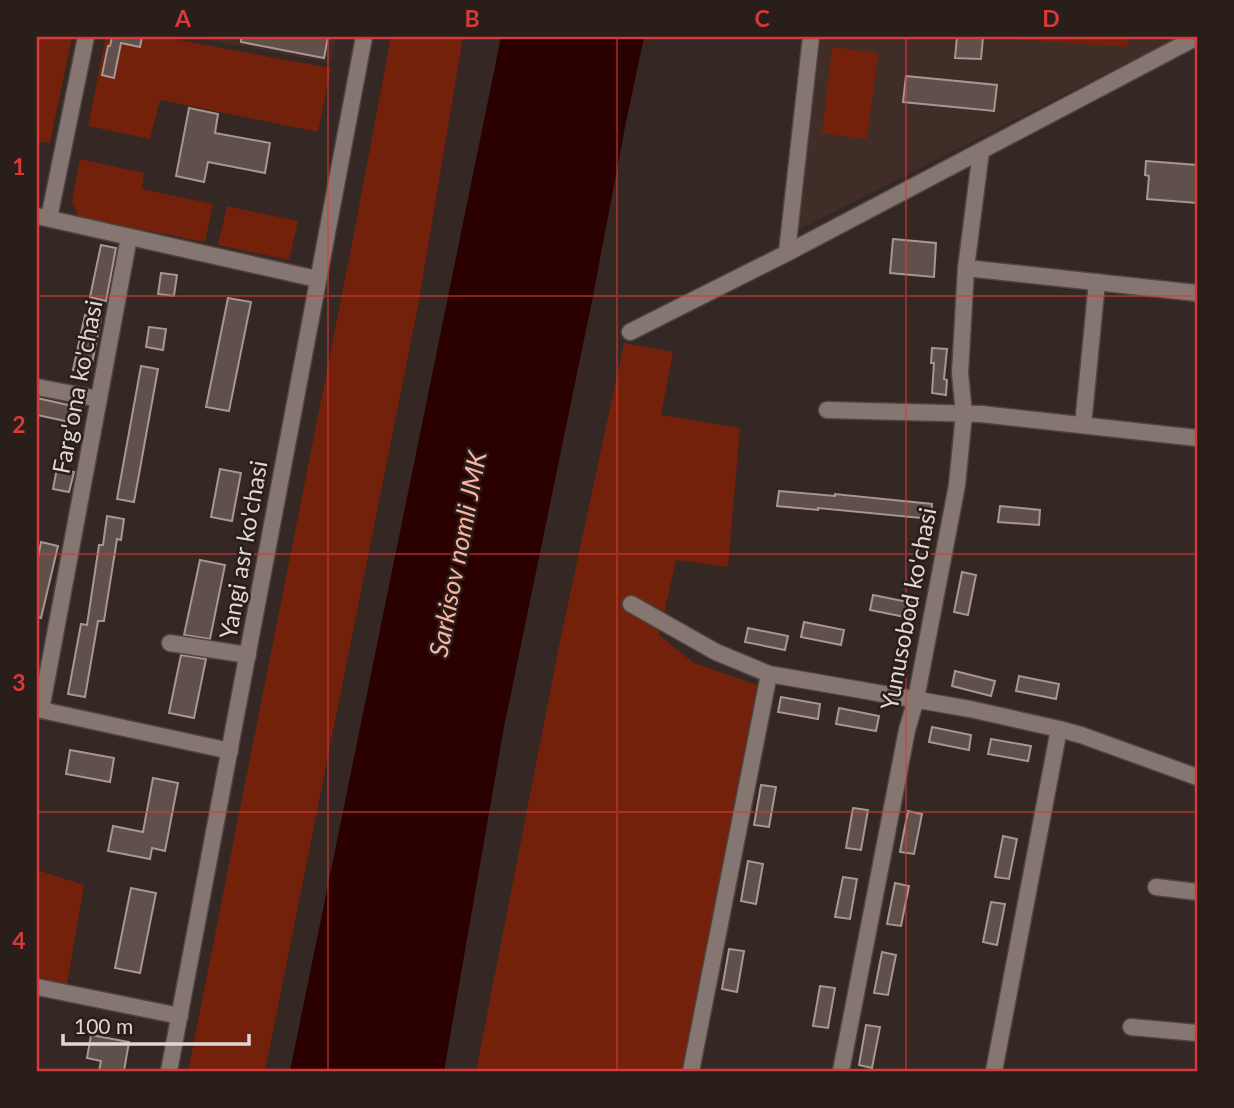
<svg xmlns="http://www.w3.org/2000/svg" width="1234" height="1108" viewBox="0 0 1234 1108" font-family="Lato,sans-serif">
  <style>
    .built { fill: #412d28 }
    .green { fill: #73210a }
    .water { fill: #2a0100 }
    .building { fill: #5f504c; stroke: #a79692; stroke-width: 2 }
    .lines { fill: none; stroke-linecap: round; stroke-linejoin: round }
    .minor-casing { stroke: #4f4441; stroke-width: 19 }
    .minor { stroke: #867672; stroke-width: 16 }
    .grid { fill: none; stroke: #d73a39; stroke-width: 2; stroke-opacity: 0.55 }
    .labels { text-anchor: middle; stroke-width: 5; stroke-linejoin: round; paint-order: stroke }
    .street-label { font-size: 24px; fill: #dfd7d4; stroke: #2a1e1a }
    .water-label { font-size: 26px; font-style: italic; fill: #feb3a0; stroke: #2a1e1a }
    .neatline { fill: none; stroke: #d73a39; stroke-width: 2.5 }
    .grid-label { font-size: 23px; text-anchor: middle; font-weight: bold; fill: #d73a39 }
  </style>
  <rect width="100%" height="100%" fill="#342724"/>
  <g class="built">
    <path d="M191 37H336L331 63Z"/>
    <path d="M821 37H1178L796 231Z"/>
  </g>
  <g class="green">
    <path d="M37 37H72L50 143 37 141Z"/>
    <path d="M106 37H162L331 68 318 132 160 100 150 139 88 126Z"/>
    <path d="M391 37H463L418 306 265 1071H188L350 254Z"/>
    <path d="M1014 37H1128L1127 47 1014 39Z"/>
    <path d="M832 47 878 53 867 139 822 133Z"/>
    <path d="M80 159 144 173 142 189 213 204 205 242 79 217 72 202Z"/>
    <path d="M227 206 298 221 289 260 218 245Z"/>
    <path d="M624 343 673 352 661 415 740 428 728 567 676 560 659 635 694 663 757 685 682 1071H476L560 641Z"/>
    <path d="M37 870 84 885 67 984 37 977Z"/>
  </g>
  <path class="water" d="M501 37H644L625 127 593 296 504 727 444 1071H290Z"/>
  <g class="building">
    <path d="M112 37H142L140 47 121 43 114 78 102 75 108 46H110Z"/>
    <path d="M241 37H328L324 58 241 42Z"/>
    <path d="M957 37H983L981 59 955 58Z"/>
    <path d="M906 76 997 85 994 111 903 102Z"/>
    <path d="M189 108 218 114 215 133 270 143 265 173 208 162 204 182 176 176Z"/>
    <path d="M1146 161 1197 165V203L1147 199 1149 176 1145 175Z"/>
    <path d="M893 239 936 243 934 277 890 273Z"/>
    <path d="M101 245 116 248 106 301 90 297Z"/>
    <path d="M161 273 177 275 174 296 158 294Z"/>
    <path d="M228 298 251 302 229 411 206 407Z"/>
    <path d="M85 315 101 319 90 373 73 370Z"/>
    <path d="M149 327 166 329 163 350 146 347Z"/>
    <path d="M932 348 947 349 944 379 947 380 946 395 932 393 934 363H931Z"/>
    <path d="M141 366 158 369 134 502 117 499Z"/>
    <path d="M37 398 82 408 79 424 37 415Z"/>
    <path d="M57 468 74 472 69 492 53 489Z"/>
    <path d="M220 469 241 473 232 521 211 517Z"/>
    <path d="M779 491 835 496V494L932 504 931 519 818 508V510L777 506Z"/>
    <path d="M1000 506 1040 510 1039 525 998 522Z"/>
    <path d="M107 516 124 519 121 540 117 539 104 621H98L85 697 68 694 81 624 87 625 99 545H103Z"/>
    <path d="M41 542 58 546 41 618 37 617V563Z"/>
    <path d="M200 560 225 565 210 639 184 635Z"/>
    <path d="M962 572 976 575 968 615 954 612Z"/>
    <path d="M873 595 913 603 910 618 870 610Z"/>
    <path d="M804 622 844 630 841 645 801 637Z"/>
    <path d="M748 628 788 636 785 650 745 642Z"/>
    <path d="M181 655 206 659 194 718 169 713Z"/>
    <path d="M955 671 995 681 991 696 952 686Z"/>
    <path d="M1019 676 1059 684 1056 699 1016 691Z"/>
    <path d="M781 697 820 704 818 719 778 712Z"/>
    <path d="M839 708 879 716 876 731 836 724Z"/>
    <path d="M932 727 971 735 969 750 929 742Z"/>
    <path d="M991 739 1031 746 1028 761 988 754Z"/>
    <path d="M70 750 114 758 110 782 66 774Z"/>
    <path d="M153 778 178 783 165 851 152 848 150 859 108 851 113 826 143 832Z"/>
    <path d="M761 785 776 787 769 827 754 825Z"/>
    <path d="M853 808 868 810 861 850 846 848Z"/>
    <path d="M908 811 922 814 914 854 900 852Z"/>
    <path d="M1003 836 1017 839 1009 879 995 877Z"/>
    <path d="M748 861 763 864 756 904 741 901Z"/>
    <path d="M843 877 857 879 850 919 835 917Z"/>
    <path d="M895 883 909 886 901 926 887 924Z"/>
    <path d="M131 888 156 893 140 973 115 968Z"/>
    <path d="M991 902 1005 904 997 945 983 942Z"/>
    <path d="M729 949 744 951 737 992 722 989Z"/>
    <path d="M882 952 896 955 888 995 874 993Z"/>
    <path d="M820 986 835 988 828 1028 813 1026Z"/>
    <path d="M866 1025 880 1027 872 1068 859 1065Z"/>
    <path d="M91 1035 129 1042 124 1071H99L101 1061 87 1058Z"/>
  </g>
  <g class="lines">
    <defs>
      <g id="minor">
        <path d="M37 216 317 279"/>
        <path d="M49 218 86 37"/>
        <path d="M787 252 811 37"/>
        <path d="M966 268 1197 293"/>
        <path d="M630 332 789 252 1197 37"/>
        <path d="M37 387 99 399"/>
        <path d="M827 410 981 414 1197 438"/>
        <path d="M1083 425 1097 282"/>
        <path d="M631 604 716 652 769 674 970 709 1059 729 1081 735 1197 777"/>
        <path d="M170 643 248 655"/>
        <path d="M37 709 230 751"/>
        <path d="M41 710 129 237"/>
        <path d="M1156 887 1197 892"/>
        <path d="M37 987 180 1016"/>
        <path d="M1131 1027 1197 1033"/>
        <path d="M169 1071 364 37"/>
        <path d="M691 1071 769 674"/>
        <path d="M841 1071 907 730 916 699 957 485 964 414 960 373 966 268 981 151"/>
        <path d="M994 1071 1059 729"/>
      </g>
    </defs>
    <use href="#minor" class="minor-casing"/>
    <use href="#minor" class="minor"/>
  </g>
  <path class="grid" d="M328 37V1071M617 37V1071M906 37V1071M37 296H1197M37 554H1197M37 812H1197"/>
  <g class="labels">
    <g class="street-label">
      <text transform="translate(78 387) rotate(-79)" y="8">Farg'ona ko'chasi</text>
      <text transform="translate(244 550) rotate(-80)" y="8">Yangi asr ko'chasi</text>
      <text transform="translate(909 609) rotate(-79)" y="8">Yunusobod ko'chasi</text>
    </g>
    <g class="water-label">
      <text transform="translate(458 554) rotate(-79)" y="9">Sarkisov nomli JMK</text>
    </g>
  </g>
  <rect width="1234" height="1108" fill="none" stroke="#2a1e1a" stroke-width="77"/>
  <path d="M63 1034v10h186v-10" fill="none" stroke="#dfd7d4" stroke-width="3.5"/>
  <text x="74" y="1034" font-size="21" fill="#dfd7d4" stroke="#2a1e1a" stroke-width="5" paint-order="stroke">100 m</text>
  <rect x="38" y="38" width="1158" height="1032" class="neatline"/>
  <g class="grid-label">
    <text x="183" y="27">A</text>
    <text x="472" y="27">B</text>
    <text x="762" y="27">C</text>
    <text x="1051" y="27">D</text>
    <text x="19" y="175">1</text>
    <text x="19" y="433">2</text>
    <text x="19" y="691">3</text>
    <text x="19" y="949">4</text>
  </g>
</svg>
